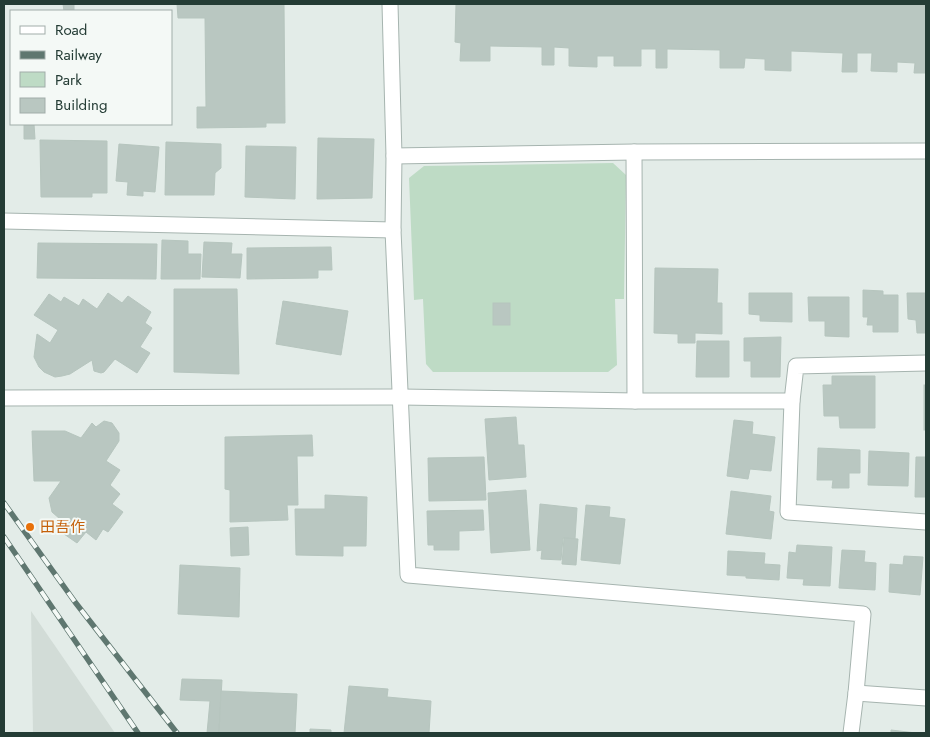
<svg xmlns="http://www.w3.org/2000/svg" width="930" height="737" viewBox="0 0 930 737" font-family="Jost,'Noto Sans JP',sans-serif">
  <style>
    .built { fill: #d2dcd7 }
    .green { fill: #bedbc5 }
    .building { fill: #b9c7c1; stroke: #b6c5be }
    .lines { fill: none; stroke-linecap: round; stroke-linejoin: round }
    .street-casing { stroke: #a6b4af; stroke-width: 17 }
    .street { stroke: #fff; stroke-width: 15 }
    .rail-casing { stroke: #5f7770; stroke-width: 5.5 }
    .rail { stroke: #f4f9f6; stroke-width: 4; stroke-dasharray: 11; stroke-linecap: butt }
    .food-dot { fill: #e8710a; stroke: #f4f9f6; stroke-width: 2 }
    .labels { text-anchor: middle; stroke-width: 4; stroke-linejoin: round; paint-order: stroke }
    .food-label { font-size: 15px; fill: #c56008; stroke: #f4f9f6; text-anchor: start }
  </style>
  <rect width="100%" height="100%" fill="#e3ece8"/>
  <path class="built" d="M31 611 115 733H33Z"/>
  <path class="green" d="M613 163 626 175 624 299H615L617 365 608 372H433L426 364 423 299 414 300 409 178 424 166Z"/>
  <g class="building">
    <path d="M63 4H74V11H64Z"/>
    <path d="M177 4H284L285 123H266V127L197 128V107H206L205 18H178Z"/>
    <path d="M456 4H926V73H914L915 63 897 62V72L871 71 872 53H857V72H842L843 53 791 51V71L765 70V59L745 58 744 68H720V50L667 49V68H656V49H641V66H614V56H597V67L569 66V48L554 47V65H542V47L490 46V61H460L461 43 455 42Z"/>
    <path d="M24 124H34L35 139H24Z"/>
    <path d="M318 138 374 139 372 198 317 199Z"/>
    <path d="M40 140 107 141V193H92V197H41Z"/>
    <path d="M166 142 221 144V168L215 173 214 195H165Z"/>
    <path d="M119 144 159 147 155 192 143 191V196L127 195 128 182 116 181Z"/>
    <path d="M246 146 296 147 295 199 245 197Z"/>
    <path d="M162 240 188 241V254H201L200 279H161Z"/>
    <path d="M204 242 232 243 231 254H242L240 278 202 277Z"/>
    <path d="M38 243 157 244 156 279 37 278Z"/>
    <path d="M331 247 332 270H318V278L247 279V248Z"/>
    <path d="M655 268 718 269 717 303H722V334L695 333V343H678V334L654 333Z"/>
    <path d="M174 289H237L239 374 174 372Z"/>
    <path d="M863 290 883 291V295H898V332H873V325H867L868 317H863Z"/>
    <path d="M108 293 122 303 128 296 151 312 145 323 152 328 140 347 150 353 137 373 115 359 104 372 101 373 94 371 92 360 70 374 62 376 55 377 44 372 39 367 34 357 37 334 50 343 58 330 34 315 49 294 61 302 64 297 79 306 83 299 97 309Z"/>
    <path d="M749 293H792V322L760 321V315L749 314Z"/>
    <path d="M907 293H926V333H917L916 320 908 319Z"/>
    <path d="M808 297H849V337L825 336V321H809Z"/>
    <path d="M283 301 348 311 341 355 276 344Z"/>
    <rect x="493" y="303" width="17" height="22"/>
    <path d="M781 337 780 377H751V361H744V338Z"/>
    <path d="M697 341H729V377H696Z"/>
    <path d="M832 376H875V428H840L839 416H824L823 385H832Z"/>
    <rect x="924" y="385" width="2" height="45"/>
    <path d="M516 417 518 445H524L526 477 489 480 485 419Z"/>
    <path d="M734 420 753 422 752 434 775 437 771 471 750 469 748 479 727 476Z"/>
    <path d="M104 421 112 423 119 433V441L106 461 120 470 110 485 120 494 112 504 123 512 108 532 103 529 96 540 86 532 77 543 64 534 60 519 52 512 49 498 61 481H34L32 431H65L81 438 92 423 96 427Z"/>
    <path d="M312 435 313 456H297L298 505H287L288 520 230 522V490L225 489V437Z"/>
    <path d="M818 448 860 450V473H849V488H832L833 480H817Z"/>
    <path d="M869 451 909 453 908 486 868 485Z"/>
    <path d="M484 457 486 500 429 501 428 458Z"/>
    <path d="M916 457H926V497H915Z"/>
    <path d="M526 490 530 550 491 553 488 493Z"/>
    <path d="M731 491 771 496 769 511 774 512 771 539 726 534Z"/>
    <path d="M325 495 367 497 366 546H343V556L296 555 295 509H325Z"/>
    <path d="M540 504 577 508 575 539 563 538 561 560 541 559 542 550 537 551Z"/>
    <path d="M586 505 610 507 609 517 625 519 620 564 581 560Z"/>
    <path d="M483 510 484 530 459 531V550H434V545H428L427 511Z"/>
    <path d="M248 527 249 555 231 556 230 528Z"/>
    <path d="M564 538 578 539 576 565 562 564Z"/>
    <path d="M797 545 832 547 830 586 803 585 804 579 787 578 789 552 796 553Z"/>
    <path d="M842 550 865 551 864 562 876 563 875 590 839 588Z"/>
    <path d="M728 551 765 553 764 564 780 565 779 580 746 578V576L727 575Z"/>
    <path d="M904 556 923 557 920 595 889 592 890 564 903 565Z"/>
    <path d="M180 565 240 568 239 617 178 614Z"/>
    <path d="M182 679 222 680 219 733H207L210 701 180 700Z"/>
    <path d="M349 686 388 689 387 697 431 701 429 733H344Z"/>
    <path d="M221 691 297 694 295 733H219Z"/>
    <path d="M310 729 331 730V733H310Z"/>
    <path d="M891 730 916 733H891Z"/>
  </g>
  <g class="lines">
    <defs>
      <g id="street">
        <path d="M390 4 394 156 393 230 408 575 863 614 856 693 851 733"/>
        <path d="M634 152 635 401"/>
        <path d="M394 156 634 152 926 151"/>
        <path d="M4 221 393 230"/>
        <path d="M926 363 796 366 792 401 788 512 926 522"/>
        <path d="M4 398 401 397 635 401H792"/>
        <path d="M856 693 926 698"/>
      </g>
    </defs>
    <use href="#street" class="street-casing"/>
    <use href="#street" class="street"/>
    <defs>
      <g id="rail">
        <path d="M4 503 75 602 177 733"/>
        <path d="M4 537 138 733"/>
      </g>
    </defs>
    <use href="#rail" class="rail-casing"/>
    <use href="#rail" class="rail"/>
  </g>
  <circle class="food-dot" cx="30" cy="527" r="5"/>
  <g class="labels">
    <g class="food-label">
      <text x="40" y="532">田吾作</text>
    </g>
  </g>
  <rect width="930" height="737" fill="none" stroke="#243c35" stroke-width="10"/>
  <rect x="10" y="10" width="162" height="115" fill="#f4f9f6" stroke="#a1ada9"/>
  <rect x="20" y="26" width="25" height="8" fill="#ffffff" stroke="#a1ada9"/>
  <text x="55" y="35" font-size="15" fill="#243c35">Road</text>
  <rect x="20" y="51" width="25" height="8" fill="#5f7770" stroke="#a1ada9"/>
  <text x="55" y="60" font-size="15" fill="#243c35">Railway</text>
  <rect x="20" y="72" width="25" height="15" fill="#bedbc5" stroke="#a1ada9"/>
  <text x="55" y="85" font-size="15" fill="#243c35">Park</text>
  <rect x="20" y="98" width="25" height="15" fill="#b9c7c1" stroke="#a1ada9"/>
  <text x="55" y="110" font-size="15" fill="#243c35">Building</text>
</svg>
